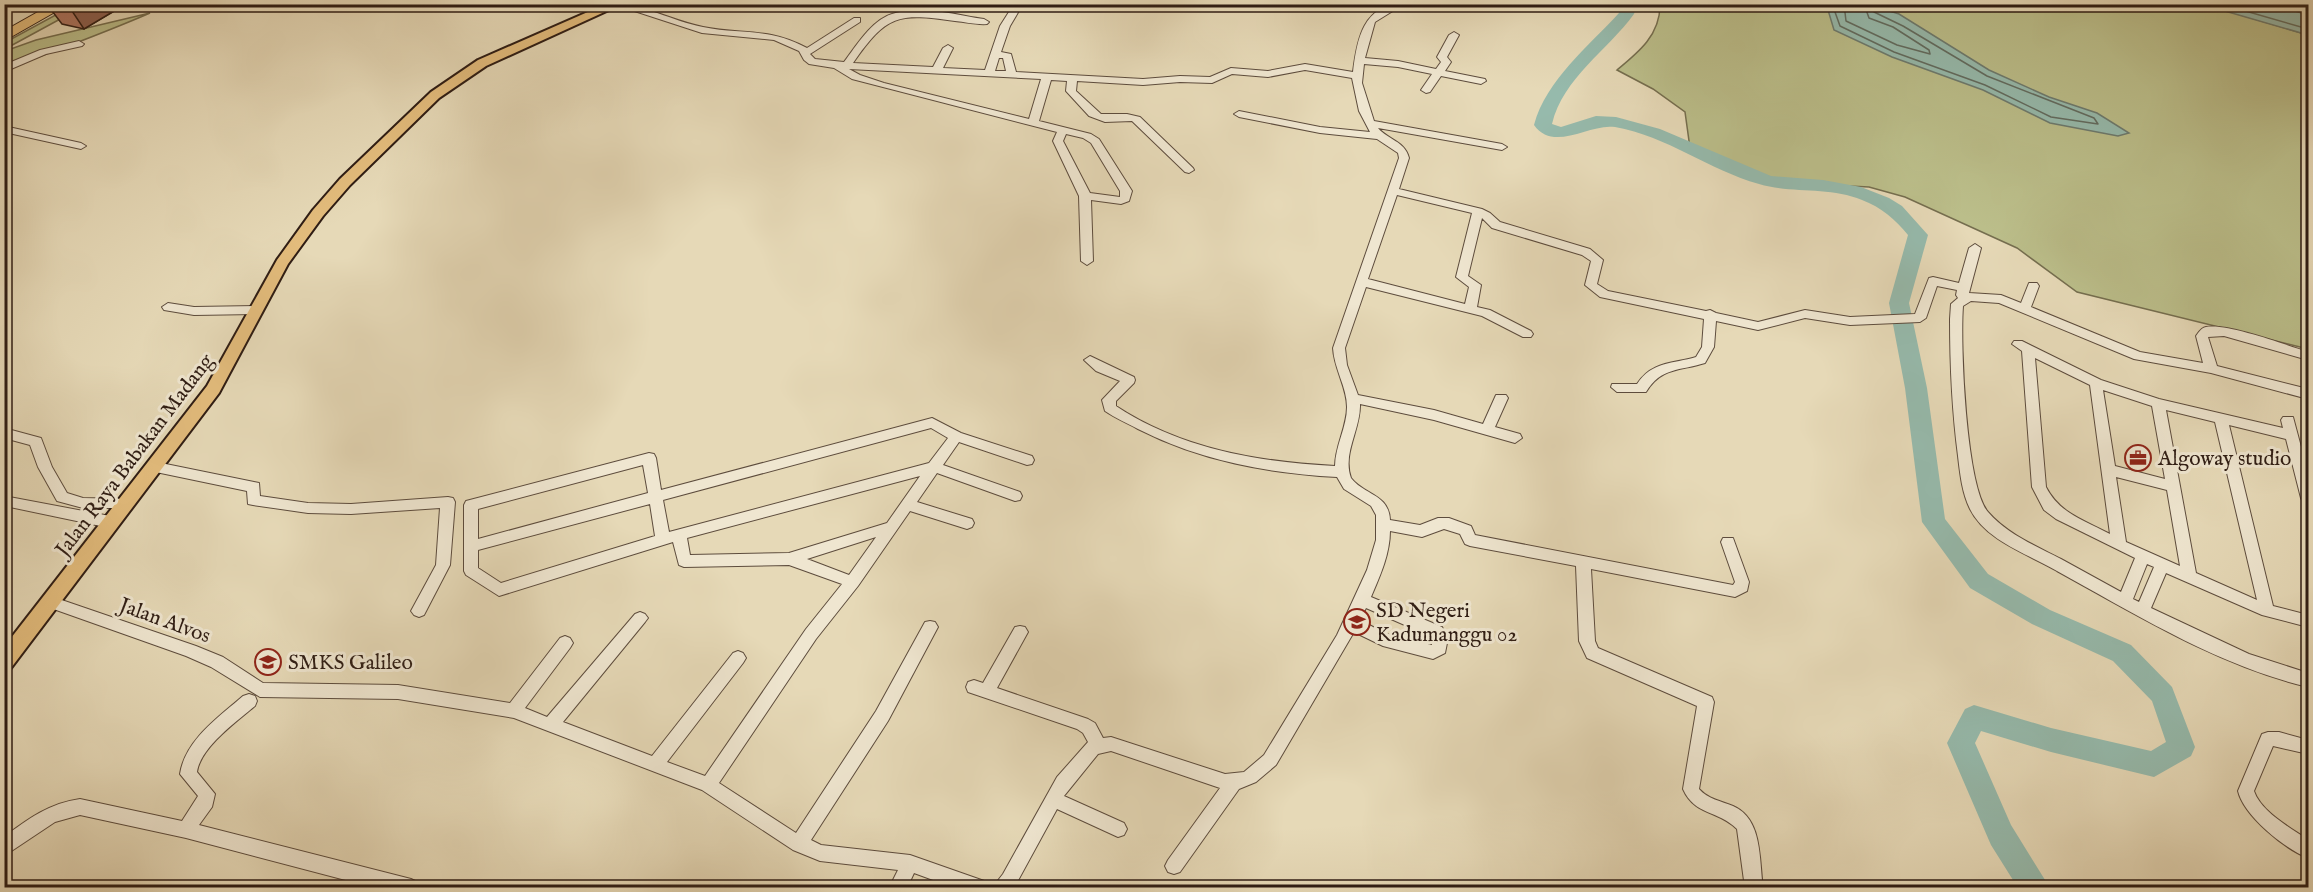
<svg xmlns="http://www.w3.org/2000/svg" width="2313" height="892" viewBox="0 0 2313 892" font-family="'IM FELL English',serif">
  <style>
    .green { fill: #bbbe8a; stroke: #756e4f; stroke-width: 1.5 }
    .water { fill: #96baac; stroke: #6d7b6f; stroke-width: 1.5 }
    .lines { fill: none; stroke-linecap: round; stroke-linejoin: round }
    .shore { stroke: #626c60; stroke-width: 1.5 }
    .river { fill: #96baac; fill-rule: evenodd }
    .minor-casing { stroke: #5d4c3d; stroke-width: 2 }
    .major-casing { stroke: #2f1d14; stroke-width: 4 }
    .highway-casing { stroke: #2f1d14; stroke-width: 2 }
    .minor { fill: #efe6d0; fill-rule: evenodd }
    .major { fill: #e3bc7c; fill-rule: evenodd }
    .highway { fill: #e3bc7c; fill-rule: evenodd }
    .wall { fill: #ae7561; stroke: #2f1d14; stroke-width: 1.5 }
    .shaded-wall { fill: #8d5f4f; stroke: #2f1d14; stroke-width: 1.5 }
    .building { fill: #ca8871; stroke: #2f1d14; stroke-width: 1.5 }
    .labels { text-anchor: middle; stroke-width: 6; stroke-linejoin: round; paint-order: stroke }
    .street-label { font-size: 21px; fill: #2f1d14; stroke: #efe6d0 }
    .poi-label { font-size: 21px; fill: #2f1d14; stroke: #efe6d0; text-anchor: start }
  </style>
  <rect width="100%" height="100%" fill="#e6d9b7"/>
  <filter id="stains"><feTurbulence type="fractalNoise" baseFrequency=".00333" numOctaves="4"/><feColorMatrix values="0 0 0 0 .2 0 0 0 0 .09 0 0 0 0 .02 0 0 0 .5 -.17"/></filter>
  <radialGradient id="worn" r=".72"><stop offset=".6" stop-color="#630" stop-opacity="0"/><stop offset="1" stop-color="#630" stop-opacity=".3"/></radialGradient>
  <g class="green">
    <path d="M2204 4 2308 35V349L2077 292 2017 248 1905 197 1869 187 1770 182 1690 148 1685 112 1653 89 1617 70C1639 52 1660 35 1660 5Z"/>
    <path d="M74 5H86L5 49 4 43Z"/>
    <path d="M150 13C102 34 54 51 5 70V51L36 40Z"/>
  </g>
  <g class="water">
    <path d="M1832 5H1871L1899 14 1989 70 2049 97 2097 113 2129 133 2118 136 2050 123 1983 90 1892 57 1834 30 1828 10Z"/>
    <path d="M2204 5H2276L2308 15V35Z"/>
  </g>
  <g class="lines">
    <g class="shore">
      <path d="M1836 4 1835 12 1840 26 1894 52 1985 85 2051 117 2098 124 2094 118 1987 76 1903 26 1874 12 1871 4"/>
      <path d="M1844 4 1846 21 1897 45 1930 54 1929 50 1893 27 1869 18 1864 4"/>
      <path d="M2221 4 2308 29"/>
    </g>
    <path class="river" d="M1621 4H1637L1634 14C1608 50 1563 78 1552 124L1561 127 1596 116 1616 117 1660 129 1771 176 1823 180 1861 187 1889 198 1902 206 1928 235 1909 303 1927 388 1945 519 1988 574 2050 610 2131 645 2172 687 2195 747 2191 756 2154 777 2051 752 1981 731 1975 743 2011 825 2050 888H2018L1991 845 1947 743 1965 709 1974 705 2051 728 2151 751 2166 742 2152 701 2113 661 2032 624 1970 588 1922 522 1905 388 1889 303 1908 235C1896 220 1881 207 1862 200 1829 186 1793 194 1759 184 1709 170 1667 136 1615 127 1589 123 1554 153 1534 125 1546 80 1589 46 1619 13Z"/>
    <defs>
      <g id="minor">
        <path d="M613 4C644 4 672 21 703 27 742 35 769 27 807 48L854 18H860V22L810 54 815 59 844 62C856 46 872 20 892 14 920 4 956 15 984 19L989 22 987 24C977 25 965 22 955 21 898 13 887 14 853 63L933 67 943 48 948 45 953 48 943 68 985 70 1000 26 1014 4H1023L1010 26 1001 52 1011 54 1016 72 1143 79 1180 76 1210 77 1231 68 1268 71 1305 64 1353 72C1357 39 1363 4 1404 4L1375 22 1365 58 1398 61 1436 69 1441 62 1437 57 1449 35 1454 32 1459 35 1447 57 1451 62 1445 71 1485 79 1486 81 1481 84 1441 76 1430 92 1426 93 1421 90 1432 74 1398 67 1364 64 1362 83 1374 121 1502 144 1507 147 1502 150 1378 128C1388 140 1405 141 1409 158L1399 189 1482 209 1490 213 1500 222 1590 249 1603 260 1597 284 1608 291 1706 311 1710 310 1716 313 1758 322 1805 310 1850 317 1915 314 1929 278 1933 277 1959 283 1969 248 1975 244 1981 248 1969 293 2001 295 2021 303 2029 283H2037L2039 286 2031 307 2140 352 2203 363 2196 336C2199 332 2201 328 2206 327 2227 323 2286 345 2308 352V360L2224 336 2208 337 2217 366 2308 389V399L2211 373 2134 359 1999 303 1971 301 1963 306C1960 344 1966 486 1988 512 2007 534 2036 546 2061 559 2081 570 2101 581 2121 592L2135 558 2056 519 2044 510 2032 487 2022 351 2012 344 2014 341H2022L2101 380 2159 399 2283 428 2281 420 2283 417H2293L2308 473V503L2303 502 2301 498 2286 439 2229 425 2273 606 2308 615V627L2262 615 2166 573 2151 608 2249 654 2308 673V687C2219 666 2137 615 2057 571 2028 554 1986 541 1970 509 1962 493 1960 473 1958 456 1952 410 1950 365 1950 319L1951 304 1958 298 1956 295 1957 290 1937 286 1926 318 1920 322 1850 325 1805 318 1758 330 1716 321 1714 347 1705 363C1680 371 1661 367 1646 392H1617L1611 387 1612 384H1637C1652 361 1673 364 1696 357L1702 347 1704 319 1600 297 1585 285 1591 261 1582 255 1492 228 1482 218 1468 276 1481 285 1477 307 1490 310 1531 331 1533 334 1531 337H1523L1482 316 1366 287 1345 348 1347 365 1358 395 1434 410 1483 424 1496 395H1506L1508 398 1495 427 1520 434 1522 438 1515 443 1434 420 1360 404C1361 429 1342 453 1351 478 1364 495 1389 494 1390 520L1420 525 1438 518H1449L1471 526 1475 535 1733 585 1735 582 1721 542 1723 538H1733L1749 582 1747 591 1735 597 1591 569 1595 641 1598 648 1712 697 1714 702 1699 789C1708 799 1721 801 1733 806 1763 819 1759 860 1763 888H1745L1737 829C1718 810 1695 816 1683 789L1697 706 1587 658 1579 641 1576 566 1470 546 1465 544 1460 534 1444 529 1422 537 1390 531C1390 554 1380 576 1371 597L1442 627 1448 638 1445 653 1433 659 1383 646 1354 632 1276 765 1256 782 1239 789 1180 872 1174 874 1168 872 1165 866 1168 860 1220 788 1111 751 1098 754 1064 796 1124 823 1127 829 1124 835 1118 837 1057 809 1015 886 992 888 1003 874 1057 777 1088 742 1083 733 1077 729 968 692 966 687 968 682 974 680 983 683 1015 627 1020 626 1025 627 1028 632 997 688 1088 719 1095 723 1103 738 1111 737 1225 774 1244 772 1264 755 1337 635 1367 570 1376 540V515L1371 506 1344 489 1337 477C1267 473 1201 461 1138 429 1127 423 1115 418 1105 411L1102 400 1120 381 1096 371 1084 360 1090 356 1134 377 1135 380 1134 383 1116 401V406C1181 449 1259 462 1335 466 1335 446 1347 427 1347 407 1347 387 1334 369 1333 348L1399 158 1398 153 1377 139 1320 133 1239 117 1234 114 1239 111 1320 127 1370 132 1359 111 1352 78 1305 70 1268 77 1232 74 1212 83 1180 82 1143 85 1077 81 1076 91 1101 114H1127L1140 117 1193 168 1194 170 1189 173 1185 172 1132 121 1105 122 1089 116 1066 91 1067 81 1051 80 1039 121 1091 134 1099 139 1132 191 1129 201 1121 204 1091 200 1093 261 1087 265 1081 261 1079 196 1053 141 1057 132 852 79 834 68 809 64 804 60 799 51 774 40 702 33ZM999 58H1003L1006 71H995ZM849 69 1041 79 1029 119 884 83 860 75ZM1066 134 1083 138 1091 143 1120 191V197L1090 193 1063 141ZM1397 195 1472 213 1456 277 1469 287 1465 304 1368 279ZM2035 358 2090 385 2110 534C2084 520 2060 514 2046 487ZM2103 390 2152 406 2165 479 2115 466ZM2166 410 2215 422 2257 600 2196 573ZM2116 477 2167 490 2180 566 2126 542ZM2147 564 2154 567 2139 602 2133 599ZM1366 608 1432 637V645L1386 634 1360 620Z"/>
        <path d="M2302 4H2308V8Z"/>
        <path d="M79 41 84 44 82 46 46 54 4 72V65L40 50Z"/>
        <path d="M4 126 81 143 86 146 81 149 4 132Z"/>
        <path d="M168 303 194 307 257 306 263 310 257 314 194 315 164 310 162 307Z"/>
        <path d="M932 418 961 433 1032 456 1034 460 1032 464 1027 465 959 442 943 465 1020 492 1022 496 1020 500 1015 501 937 473 917 502 972 519 974 523 972 527 967 529 910 511 858 586 816 639 719 783 796 833 876 711 925 622 930 621 935 622 938 627 888 721 811 840 821 845 910 855 987 882 990 888H955L914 873 907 888H889L898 870 820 861 793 850 702 790 514 718 398 699 260 697 211 667 186 656 45 606 43 602 45 598 50 596 196 646 223 657 263 683 398 685 510 703 560 638 565 636 570 638 573 643 570 648 525 708 547 717 635 614 640 612 645 614 648 618 645 622 563 722 652 756 733 653 738 651 743 653 746 658 743 663 667 762 705 776 806 629 842 584 789 565 684 567 679 565 673 542 499 596 466 575 464 571V505L466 501 649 453 654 454 656 458 661 490ZM931 428 948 438 929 463 669 532 663 500ZM643 465 648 493 478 539V509ZM920 476 887 523 789 553 690 555 687 538ZM650 504 655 536 501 583 478 568V550ZM876 537 849 575 807 559Z"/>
        <path d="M4 428 41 438 52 467 67 493 83 498 124 499 129 500 131 504 129 508H83L57 501 38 467 30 445 4 438Z"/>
        <path d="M156 462 254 482 259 483 260 496 308 503 351 504 448 497 453 498 455 502 450 565 424 615 419 617 414 615 411 611 436 565 440 508 351 514 308 513 253 505 248 504 247 491 151 471 149 467 151 463Z"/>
        <path d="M4 496 110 516 115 518 117 522 115 526 110 528 5 506Z"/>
        <path d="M249 694 255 696 257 701 255 706C237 721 200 748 197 772L215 794 212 807 199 825 411 879 417 882 420 888H376L186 838 80 815 55 822 4 856V837C28 819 50 803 80 799L182 821 198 796 180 774C185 740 219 717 243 696Z"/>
        <path d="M2268 732H2279L2308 740V754L2273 746 2254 791C2261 812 2291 828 2308 840V858C2285 849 2244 816 2238 791L2262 734Z"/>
      </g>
      <path id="major" d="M606 4H622L486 66 439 98 350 185 323 216 288 264 219 393 11 668 4 670V647L207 386 277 260 313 210 340 179 431 92 478 60Z"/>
      <path id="highway" d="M52 4H69L4 41V31Z"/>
    </defs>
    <use href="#minor" class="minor-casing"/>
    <use href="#major" class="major-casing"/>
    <use href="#highway" class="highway-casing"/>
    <use href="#minor" class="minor"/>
    <use href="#major" class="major"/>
    <use href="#highway" class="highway"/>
  </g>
  <path class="wall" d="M53 4H126L84 29 62 24 49 7Z"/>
  <path class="shaded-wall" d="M84 4H126L84 29 72 11Z"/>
  <path class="building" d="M53 4H84L72 11 49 7Z"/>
  <defs>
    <symbol id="office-ring" viewBox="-11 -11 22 22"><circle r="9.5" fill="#efe6d0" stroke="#8f2418" stroke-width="1.5"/><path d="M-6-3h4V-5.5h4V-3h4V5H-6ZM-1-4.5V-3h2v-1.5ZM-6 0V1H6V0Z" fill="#8f2418"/></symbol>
    <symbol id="school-ring" viewBox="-11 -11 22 22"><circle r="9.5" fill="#efe6d0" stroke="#8f2418" stroke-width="1.5"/><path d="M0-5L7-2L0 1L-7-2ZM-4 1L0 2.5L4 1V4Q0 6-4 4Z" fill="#8f2418"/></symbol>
  </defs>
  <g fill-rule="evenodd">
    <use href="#office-ring" x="2123" y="443" width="30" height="30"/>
    <use href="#school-ring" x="1342" y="607" width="30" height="30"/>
    <use href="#school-ring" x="253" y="647" width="30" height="30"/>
  </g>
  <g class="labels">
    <g class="street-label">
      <text transform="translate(134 455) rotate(-53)" y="7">Jalan Raya Babakan Madang</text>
      <text transform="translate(165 620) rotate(20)" y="7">Jalan Alvos</text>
    </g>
    <g class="poi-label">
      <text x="2158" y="465">Algoway studio</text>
      <text x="1376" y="617">SD Negeri<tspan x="1376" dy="24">Kadumanggu 02</tspan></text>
      <text x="288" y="669">SMKS Galileo</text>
    </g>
  </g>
  <rect width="2313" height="892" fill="none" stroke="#e6d9b7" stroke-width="24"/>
  <rect x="6" y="6" width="2301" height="880" fill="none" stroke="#2f1d14" stroke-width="3"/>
  <rect x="12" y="12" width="2289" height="868" fill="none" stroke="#2f1d14" stroke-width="1.5"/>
  <rect width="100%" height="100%" filter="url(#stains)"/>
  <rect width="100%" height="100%" fill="url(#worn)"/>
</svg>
